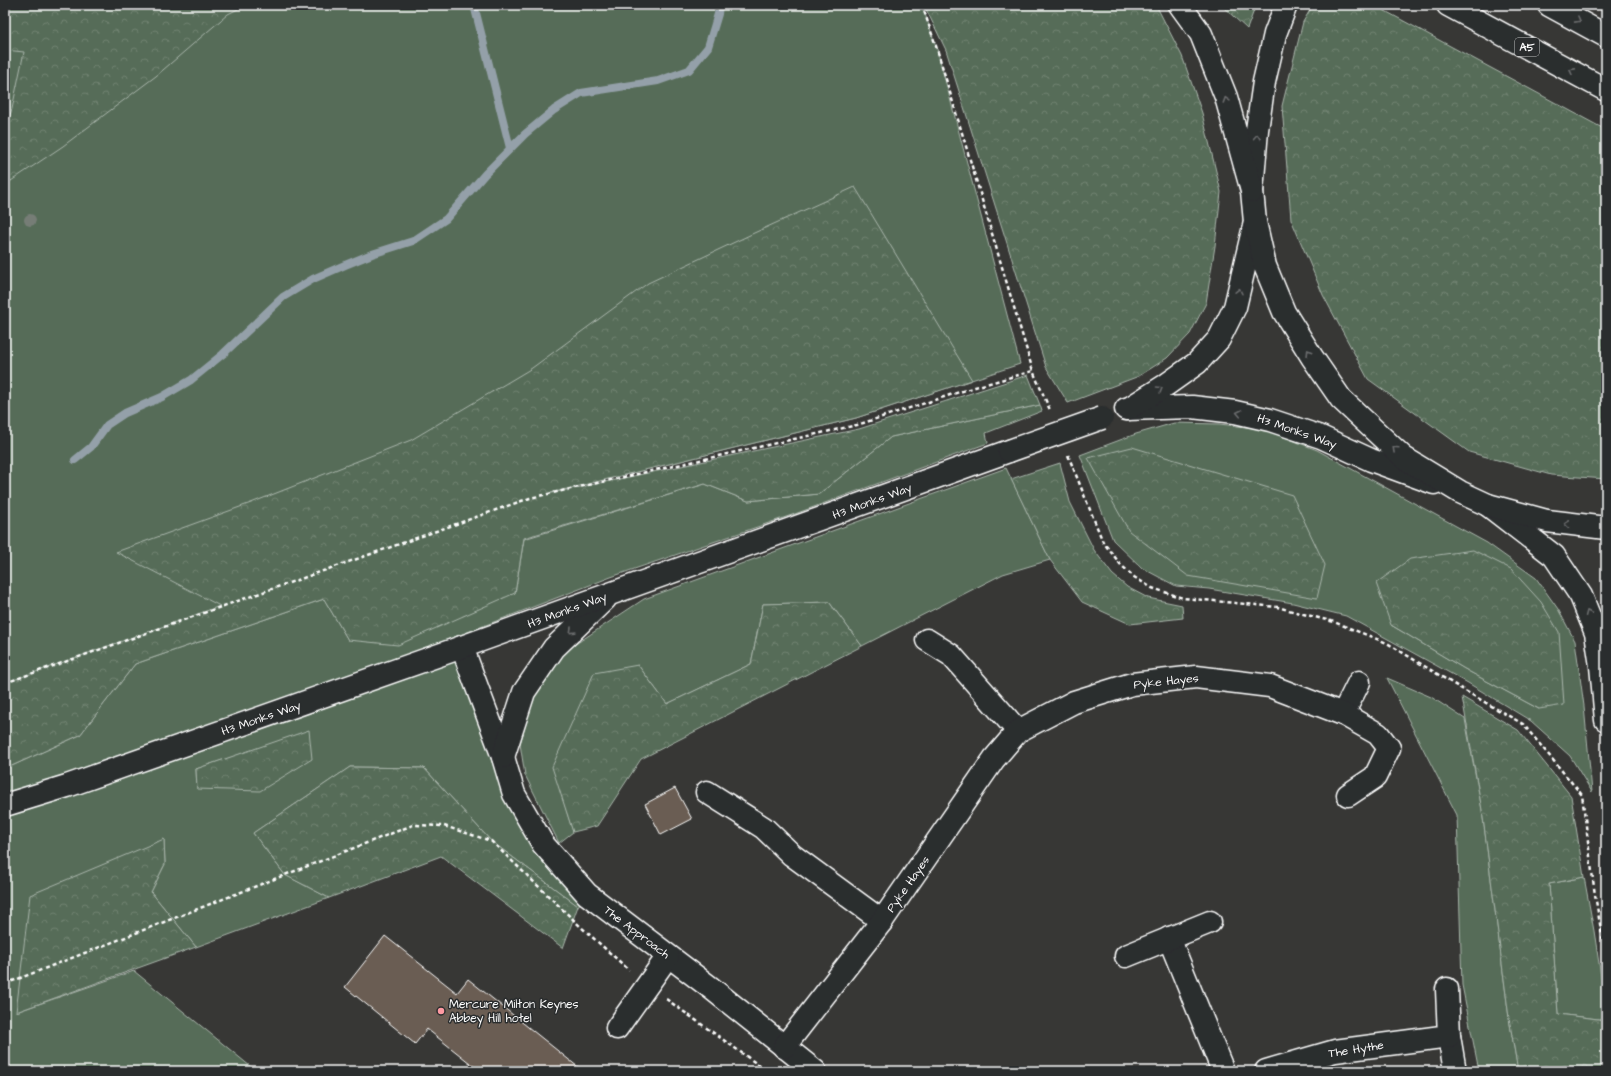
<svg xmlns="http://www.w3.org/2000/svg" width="1611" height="1076" viewBox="0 0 1611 1076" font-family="'Architects Daughter',sans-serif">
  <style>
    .green { fill: #566c58; stroke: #aab6ac; fill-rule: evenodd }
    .forest { fill: url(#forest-crowns); stroke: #aab6ac }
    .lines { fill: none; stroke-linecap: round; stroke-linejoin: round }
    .stream { stroke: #94a0a9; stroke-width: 8 }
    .building { fill: #6b5d52; stroke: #fff }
    .minor-casing { stroke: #fff; stroke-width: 25 }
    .major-casing { stroke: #fff; stroke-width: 25 }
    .highway-casing { stroke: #fff; stroke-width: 25 }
    .path { stroke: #fff; stroke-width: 2.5; stroke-dasharray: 4 3; stroke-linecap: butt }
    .minor { stroke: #2a2d2e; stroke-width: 22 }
    .major { stroke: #2a2d2e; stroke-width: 22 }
    .highway { stroke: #2a2d2e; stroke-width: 22 }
    .minor-bridge-casing { stroke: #fff; stroke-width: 25; stroke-linecap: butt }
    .minor-bridge { stroke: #2a2d2e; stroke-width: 22 }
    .tree { fill: #767d76 }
    .oneway { stroke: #6a6c6d }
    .poi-dot { fill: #ff9aa2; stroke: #2a2d2e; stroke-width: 1.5 }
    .labels { text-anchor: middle; stroke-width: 3; stroke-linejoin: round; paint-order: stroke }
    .shield { fill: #2a2d2e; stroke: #bfc0c0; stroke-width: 1 }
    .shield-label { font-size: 11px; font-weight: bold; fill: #fff }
    .street-label { font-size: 12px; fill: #fff; stroke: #2a2d2e }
    .poi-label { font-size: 12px; fill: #fff; stroke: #2a2d2e; text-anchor: start }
  </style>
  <defs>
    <pattern id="forest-crowns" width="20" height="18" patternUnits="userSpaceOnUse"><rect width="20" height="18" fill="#566c58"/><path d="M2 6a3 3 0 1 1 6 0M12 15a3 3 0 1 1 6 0" fill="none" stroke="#6f8271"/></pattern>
  </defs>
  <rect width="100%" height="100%" fill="#373735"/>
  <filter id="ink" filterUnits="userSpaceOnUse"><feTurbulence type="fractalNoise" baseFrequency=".025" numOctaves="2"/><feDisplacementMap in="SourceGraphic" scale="8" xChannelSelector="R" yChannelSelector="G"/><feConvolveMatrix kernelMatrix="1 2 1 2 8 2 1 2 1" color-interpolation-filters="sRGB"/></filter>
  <g filter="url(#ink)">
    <g class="green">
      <path d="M5 5H922L937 49 1020 364 856 418 530 498 5 684Z"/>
      <path d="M1040 405 1042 411 986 433 988 443 792 515 611 577 87 778 462 647 514 794 587 894 578 906 491 841 424 768 350 767 253 833 285 875 329 898 196 947 151 892 165 864 164 839 16 1012 134 971 256 1071H5V769L80 735 135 664 324 599 348 640 515 593 524 539 705 484 748 501 819 494 891 437ZM309 731 197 789 196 769Z"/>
      <path d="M1174 423 1219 424 1264 429 1317 450 1487 543 1536 578 1558 609 1575 641 1584 706 1592 792 1570 756 1531 721 1468 683 1346 616 1293 603 1209 589 1176 586 1142 568 1113 540 1080 455 1136 434ZM1391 625 1539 709 1468 671Z"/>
      <path d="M1006 468 1050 560 1003 574 862 646 829 602 763 604 751 664 667 704 638 665 553 767 573 832 559 843 525 775 520 744 533 697 562 653 644 599Z"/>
      <path d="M1387 678 1431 697 1465 719 1482 810 1509 1018 1518 1071H1479L1462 985 1457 815Z"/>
      <path d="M1584 877 1594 931 1606 1009V1020L1558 1014 1549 884Z"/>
    </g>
    <g class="forest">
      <path d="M5 5H246L228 14 156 76 63 146 5 185V130L12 109 24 52 5 50Z"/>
      <path d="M924 5H1156L1182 56 1202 113 1221 192 1215 246 1206 303 1190 334 1167 358 1139 376 1068 403 1046 367 946 50Z"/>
      <path d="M1221 5H1256L1247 29Z"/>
      <path d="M1313 5H1374L1606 130V479L1551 475 1469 452 1368 379 1323 295 1291 219 1282 106 1303 22Z"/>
      <path d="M855 187 972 380 856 418 547 494 859 429 1028 375 1040 405 891 437 819 494 748 501 705 484 524 538 515 593 398 645 348 640 324 599 135 664 80 735 5 769V683L220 606 116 552 251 503 411 440 532 368 648 283 754 233Z"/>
      <path d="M1132 447 1292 495 1325 565 1317 598 1188 576 1129 531 1088 458Z"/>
      <path d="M1060 463 1070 502 1094 550 1112 574 1127 587 1148 598 1182 605 1183 618 1130 624 1082 602 1050 560 1011 479Z"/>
      <path d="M1473 550 1511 569 1541 602 1559 632 1564 705 1539 709 1468 671 1391 625 1376 583 1410 559Z"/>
      <path d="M829 602 862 646 641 759 597 826 573 832 552 767 594 673 638 665 667 704 751 664 763 604Z"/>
      <path d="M1462 697 1518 730 1571 796 1584 877 1549 884 1558 1014 1606 1020V1071H1518L1509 1018 1482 810Z"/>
      <path d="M309 730 312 759 260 791 197 789 196 769Z"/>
      <path d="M350 767 424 768 491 841 578 906 563 948 441 856 329 898 285 875 253 833Z"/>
      <path d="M164 839 165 864 151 892 196 947 16 1012 30 895Z"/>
    </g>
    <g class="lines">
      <g class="stream">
        <path d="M474 5 510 148"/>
        <path d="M75 460 91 447 107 425 125 413 162 397 191 380 223 354 283 297 313 279 345 265 372 254 413 241 446 219 485 174 525 134 554 110 581 93 658 81 689 70 708 47 718 14 719 5"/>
      </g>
    </g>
    <g class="building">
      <path d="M675 788 692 819 661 835 645 804Z"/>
      <path d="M385 936 457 993 468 979 583 1071H480L427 1029 415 1044 345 987Z"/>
    </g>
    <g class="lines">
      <defs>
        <g id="minor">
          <path d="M1126 409 1192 407 1235 412 1270 420 1321 437 1371 460 1434 483"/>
          <path d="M1128 409 1166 385 1197 363 1219 339 1235 307 1255 222"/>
          <path d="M1488 505 1554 556 1581 596 1596 633 1601 666 1606 720"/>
          <path d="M927 640 951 655 1018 731"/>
          <path d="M462 647 503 757 514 794 543 844 587 894 711 988 815 1071"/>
          <path d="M1343 714 1359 682"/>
          <path d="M503 757 524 692 554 648 605 599"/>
          <path d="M707 792 764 828 792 855 882 921"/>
          <path d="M5 805 67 786 462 647 1009 451"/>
          <path d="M1169 938 1223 1071"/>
          <path d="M1126 956 1210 922"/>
          <path d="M617 1028 668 956"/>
          <path d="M1449 1036 1455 1071"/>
          <path d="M784 1047 882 921 994 759 1018 731 1074 702 1132 684 1196 677 1270 686 1343 714 1378 734 1389 748 1375 777 1348 795"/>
          <path d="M1266 1071 1335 1051 1449 1036 1447 989"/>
        </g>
        <path id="major" d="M1286 5 1275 34 1264 82 1257 130 1252 191 1255 222 1265 266 1284 312 1312 357 1341 399 1404 458 1460 492 1488 505 1547 521 1606 528"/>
        <g id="highway">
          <path d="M1180 5 1201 34 1226 97 1252 191"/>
          <path d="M1448 5 1606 90"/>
          <path d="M1549 5 1606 36"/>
        </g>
      </defs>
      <use href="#minor" class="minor-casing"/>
      <use href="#major" class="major-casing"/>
      <use href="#highway" class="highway-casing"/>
      <g class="path">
        <path d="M922 5 937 49 1033 371 1050 410"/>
        <path d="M1068 455 1103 542 1121 565 1134 577 1152 588 1183 598 1277 607 1334 622 1387 643 1460 688 1523 724 1582 795 1595 895 1606 959"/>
        <path d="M5 683 530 498 857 425 975 387 1033 371"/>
        <path d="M5 984 413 825 444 826 491 841 581 927 629 970"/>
        <path d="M666 999 767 1071"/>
      </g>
      <use href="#minor" class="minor"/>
      <use href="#major" class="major"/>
      <use href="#highway" class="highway"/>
      <defs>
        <path id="minor-bridge" d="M1009 451 1102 418"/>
      </defs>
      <use href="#minor-bridge" class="minor-bridge-casing"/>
      <use href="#minor-bridge" class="minor-bridge"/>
    </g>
    <circle class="tree" cx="30" cy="220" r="6"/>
    <defs><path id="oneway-chevron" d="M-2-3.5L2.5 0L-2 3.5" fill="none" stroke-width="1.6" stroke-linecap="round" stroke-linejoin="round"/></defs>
    <g class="oneway">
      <use href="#oneway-chevron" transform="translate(1578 20) rotate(29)"/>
      <use href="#oneway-chevron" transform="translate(1572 71) rotate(-152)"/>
      <use href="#oneway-chevron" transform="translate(1226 100) rotate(-107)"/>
      <use href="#oneway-chevron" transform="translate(1257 137) rotate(-85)"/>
      <use href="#oneway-chevron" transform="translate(1239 291) rotate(-77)"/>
      <use href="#oneway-chevron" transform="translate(1309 352) rotate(-122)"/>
      <use href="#oneway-chevron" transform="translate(1160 389) rotate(-31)"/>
      <use href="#oneway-chevron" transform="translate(1239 413) rotate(-168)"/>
      <use href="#oneway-chevron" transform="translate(1395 449) rotate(-137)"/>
      <use href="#oneway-chevron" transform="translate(1567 524) rotate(-173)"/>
      <use href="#oneway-chevron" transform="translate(1588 613) rotate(-113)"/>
      <use href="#oneway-chevron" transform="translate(572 631) rotate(136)"/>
    </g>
  </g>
  <circle class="poi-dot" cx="441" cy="1011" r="4"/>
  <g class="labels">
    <rect class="shield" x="1515" y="38" width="24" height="18" rx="3"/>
    <g class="shield-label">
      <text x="1527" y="51">A5</text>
    </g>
    <g class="street-label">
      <text transform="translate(1297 431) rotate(19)" y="4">H3 Monks Way</text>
      <text transform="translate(872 501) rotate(-20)" y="4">H3 Monks Way</text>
      <text transform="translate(567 610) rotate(-20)" y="4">H3 Monks Way</text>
      <text transform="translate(1166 681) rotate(-6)" y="4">Pyke Hayes</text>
      <text transform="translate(261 718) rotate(-19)" y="4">H3 Monks Way</text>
      <text transform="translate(908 884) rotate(-55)" y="4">Pyke Hayes</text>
      <text transform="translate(637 932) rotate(37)" y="4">The Approach</text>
      <text transform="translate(1356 1049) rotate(-9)" y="4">The Hythe</text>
    </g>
    <g class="poi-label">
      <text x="449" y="1008">Mercure Milton Keynes<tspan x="449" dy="14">Abbey Hill hotel</tspan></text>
    </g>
  </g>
  <rect width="1611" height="1076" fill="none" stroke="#2a2d2e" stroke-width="20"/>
  <rect x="10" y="10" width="1591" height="1056" fill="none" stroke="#fff" stroke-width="1.5" filter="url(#ink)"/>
</svg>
